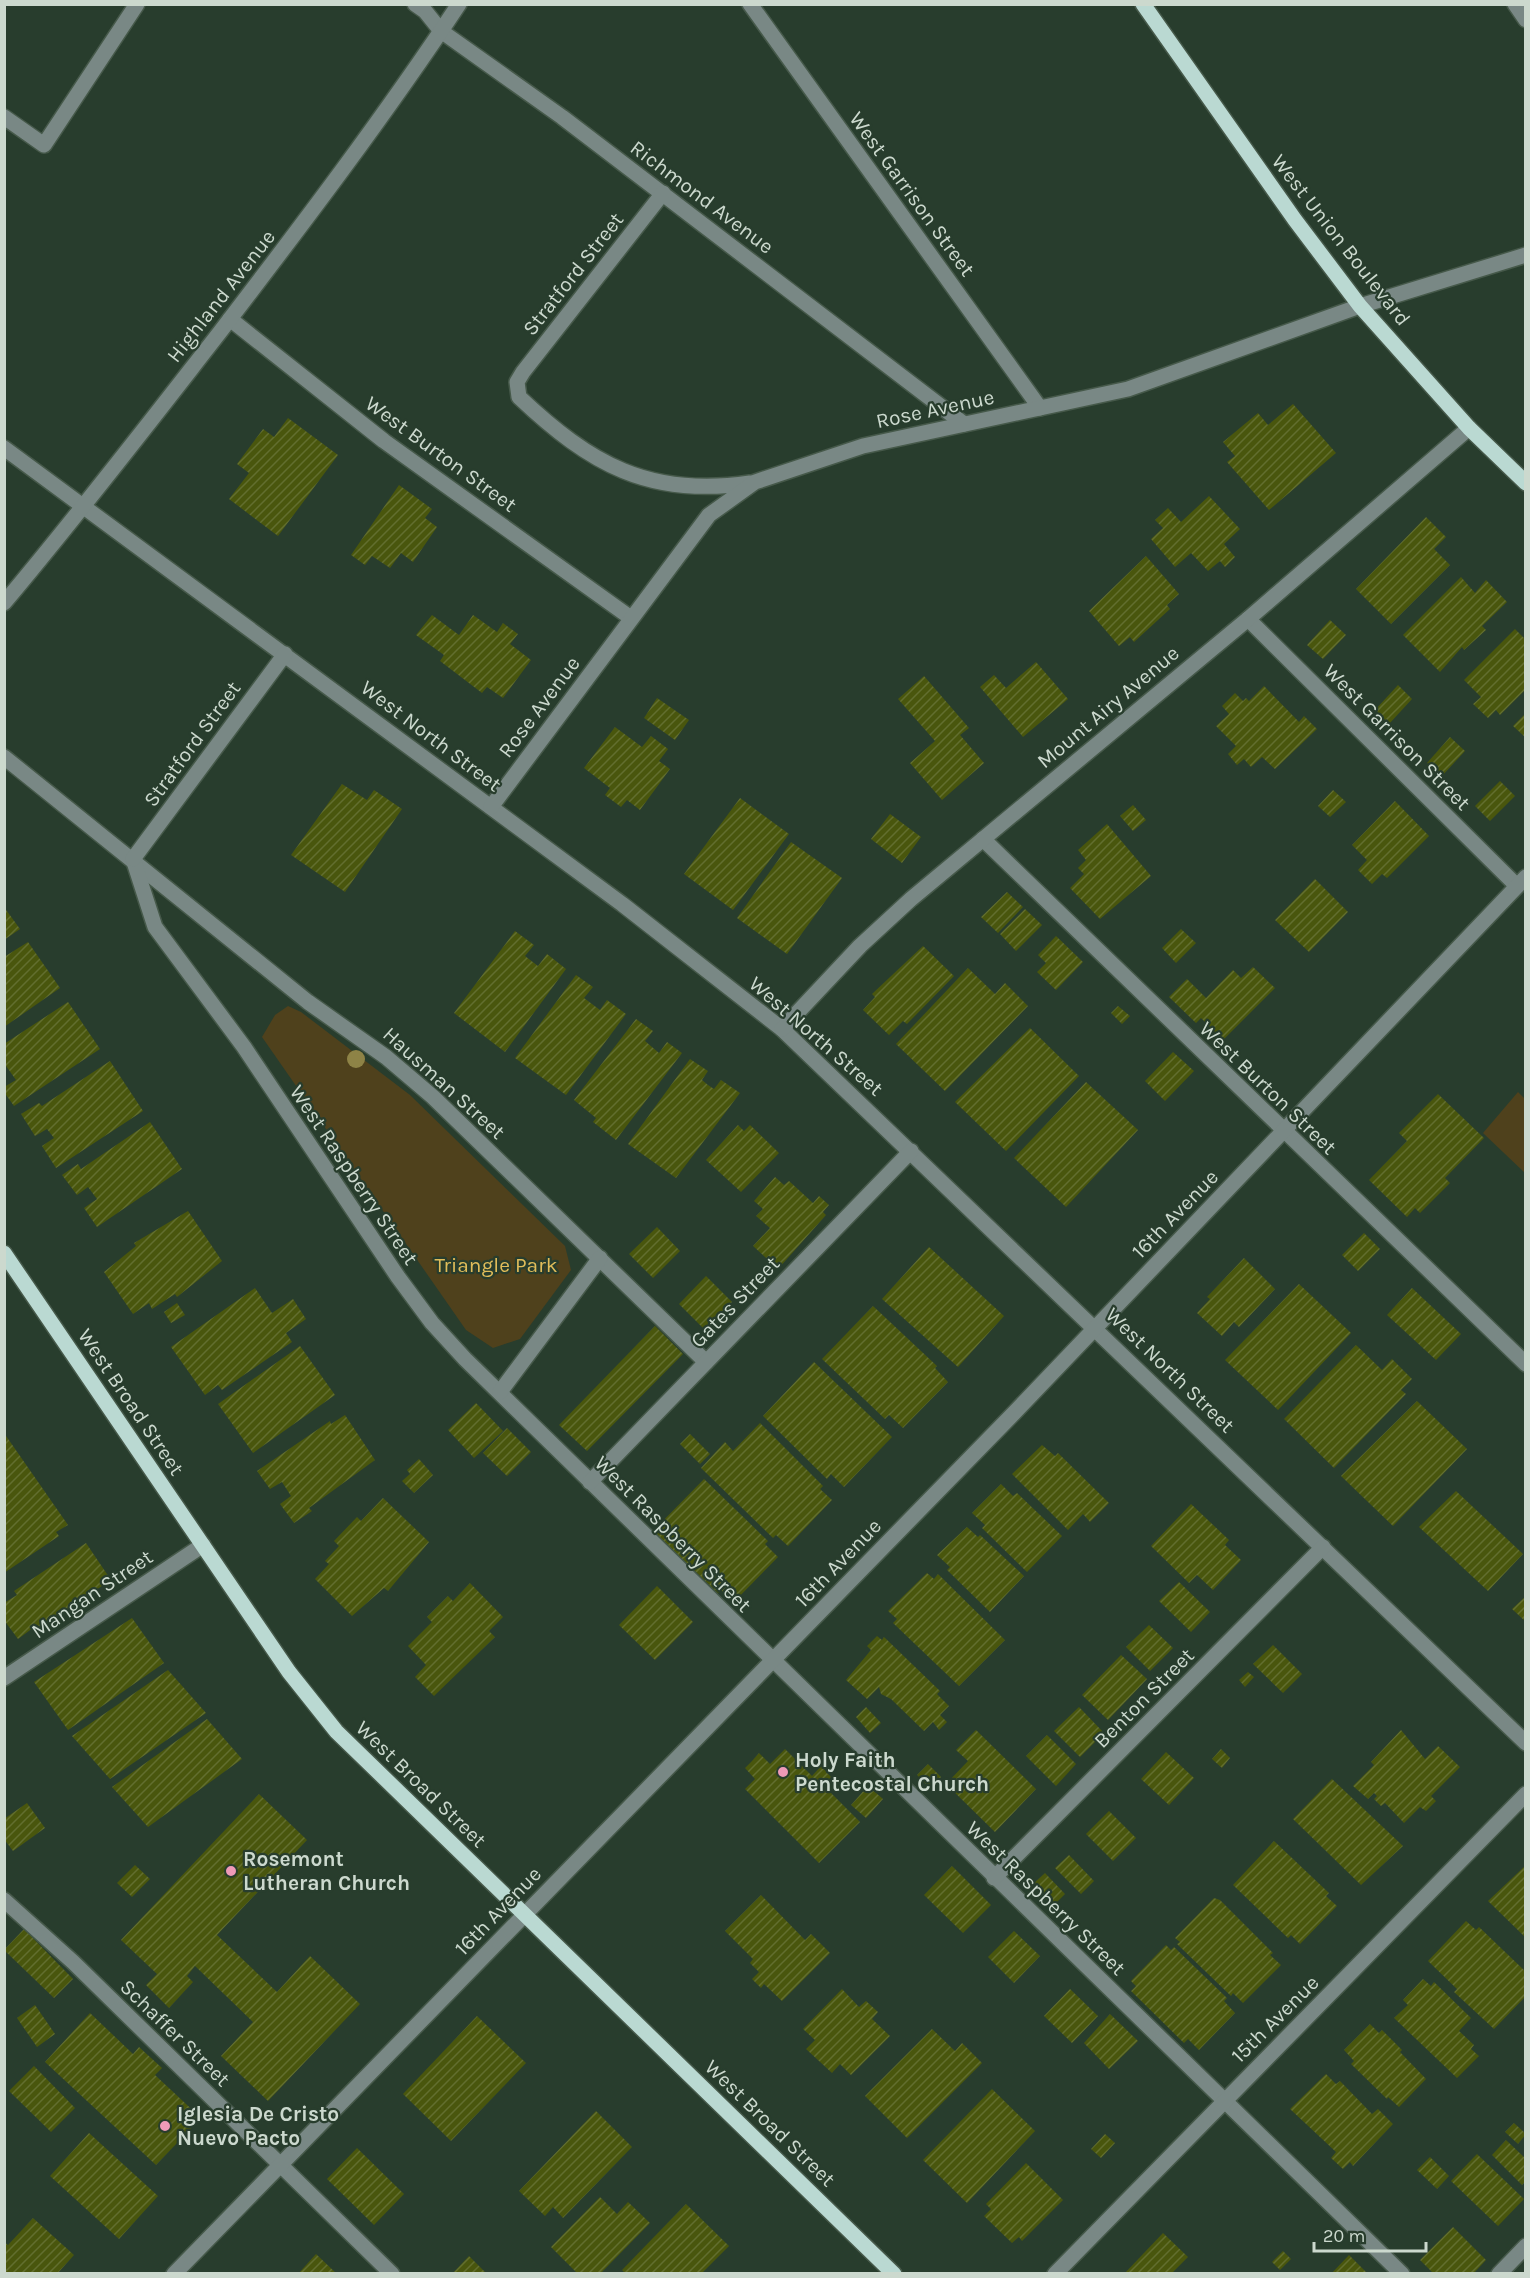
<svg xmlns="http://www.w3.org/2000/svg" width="1530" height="2278" viewBox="0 0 1530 2278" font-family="Karla,sans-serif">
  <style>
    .green { fill: #4f411c }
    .building { fill: url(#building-hatch) }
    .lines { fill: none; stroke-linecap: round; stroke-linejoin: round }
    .minor-casing { stroke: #46594a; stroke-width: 18 }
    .major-casing { stroke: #46594a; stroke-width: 18 }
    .minor { stroke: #798885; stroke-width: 15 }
    .major { stroke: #bad9d2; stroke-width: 15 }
    .tree { fill: #8e8346 }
    .poi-dot { fill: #ef9ab8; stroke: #283d2d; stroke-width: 2 }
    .labels { text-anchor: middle; stroke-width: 4.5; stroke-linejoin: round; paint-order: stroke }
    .street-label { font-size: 21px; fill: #ccd9ce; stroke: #283d2d }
    .park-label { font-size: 21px; fill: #e1bd5a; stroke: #283d2d }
    .poi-label { font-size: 21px; font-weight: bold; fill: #ccd9ce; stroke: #283d2d; text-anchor: start }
  </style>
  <defs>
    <pattern id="building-hatch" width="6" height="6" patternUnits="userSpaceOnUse" patternTransform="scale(1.5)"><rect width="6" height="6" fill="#49560d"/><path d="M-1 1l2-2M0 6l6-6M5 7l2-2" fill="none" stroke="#626e2f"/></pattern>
  </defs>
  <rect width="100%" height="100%" fill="#283d2d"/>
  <g class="green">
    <path d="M288 1006 301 1012 410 1095 565 1246 571 1270 520 1339 493 1348 466 1330 262 1037 275 1015Z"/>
    <path d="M1518 1092 1525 1099V1173L1483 1133Z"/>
  </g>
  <g class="building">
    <path d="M1293 404 1336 453 1269 510 1227 462 1235 456 1223 442 1258 413 1268 425Z"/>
    <path d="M288 418 338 455 278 536 229 499 249 473 237 464 263 429 274 437Z"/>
    <path d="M399 485 432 509 425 518 437 527 413 562 401 553 390 568 372 556 365 565 351 555Z"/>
    <path d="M1209 496 1240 529 1224 544 1235 557 1225 567 1220 561 1208 571 1191 553 1175 567 1151 539 1163 528 1155 520 1168 508 1181 522Z"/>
    <path d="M1426 517 1446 537 1434 549 1450 565 1391 624 1356 589Z"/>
    <path d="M1146 556 1179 594 1167 605 1170 609 1134 642 1130 637 1119 646 1089 611Z"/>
    <path d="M1461 577 1475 593 1486 580 1507 602 1482 626 1486 630 1464 650 1462 647 1440 672 1403 635Z"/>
    <path d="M432 615 459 635 473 615 497 632 503 623 518 634 510 644 531 660 503 698 487 687 482 693 440 661 444 655 416 635Z"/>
    <path d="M1330 620 1346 635 1323 659 1307 645Z"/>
    <path d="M1515 629 1526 640V689L1500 715 1496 710 1488 718 1473 704 1481 697 1464 680Z"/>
    <path d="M1036 662 1068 699 1023 737 980 687 994 675 1006 688Z"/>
    <path d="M924 676 969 728 960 735 984 763 942 800 910 763 935 741 898 699Z"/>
    <path d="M1398 685 1412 699 1389 724 1375 710Z"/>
    <path d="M1264 686 1299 722 1304 716 1317 729 1275 769 1262 757 1251 767 1244 759 1237 765 1228 754 1236 746 1216 726 1229 714 1222 706 1235 693 1243 701 1246 698 1249 701Z"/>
    <path d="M657 698 689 720 675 740 644 718Z"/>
    <path d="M1526 713V738L1513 726Z"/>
    <path d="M615 727 642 747 651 736 668 749 659 761 670 769 640 810 627 800 621 807 605 795 610 788 584 768Z"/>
    <path d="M1450 737 1465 751 1442 776 1427 763Z"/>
    <path d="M1500 781 1515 796 1490 821 1475 806Z"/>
    <path d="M342 784 367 800 374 790 402 809 345 892 291 855Z"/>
    <path d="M1333 790 1346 802 1330 817 1318 806Z"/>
    <path d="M740 798 789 834 733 910 684 874Z"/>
    <path d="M1395 801 1429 836 1387 878 1382 874 1372 884 1358 870 1367 860 1352 845Z"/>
    <path d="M1133 805 1146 820 1133 831 1120 816Z"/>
    <path d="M890 814 921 837 902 863 871 839Z"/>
    <path d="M1107 824 1151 876 1100 919 1070 888 1084 874 1078 868 1086 860 1078 850Z"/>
    <path d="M791 842 842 878 787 954 737 918Z"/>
    <path d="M1315 879 1348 912 1309 952 1275 920Z"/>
    <path d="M1007 892 1023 907 998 933 981 917Z"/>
    <path d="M4 907 20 929 4 940Z"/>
    <path d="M1025 909 1042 925 1016 951 1000 934Z"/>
    <path d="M1181 929 1196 943 1176 963 1162 948Z"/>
    <path d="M515 931 534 945 525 956 538 966 547 954 566 969 505 1052 454 1013Z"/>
    <path d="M1056 936 1083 962 1056 990 1037 972 1046 963 1038 955Z"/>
    <path d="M28 942 60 988 4 1027V957Z"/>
    <path d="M923 946 954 976 907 1024 903 1021 889 1035 863 1010 875 997 872 994Z"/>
    <path d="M1253 967 1275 988 1223 1040 1201 1018 1196 1023 1169 997 1187 979 1206 998 1233 970 1241 978Z"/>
    <path d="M968 968 995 994 1005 983 1028 1006 945 1091 896 1044Z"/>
    <path d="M576 975 593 987 584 998 600 1010 607 1000 626 1014 566 1095 515 1058Z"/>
    <path d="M68 1002 100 1049 14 1106 4 1092V1087L16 1080 6 1066 4 1067V1044Z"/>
    <path d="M1118 1006 1130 1016 1122 1024 1111 1013Z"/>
    <path d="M636 1019 653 1031 645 1041 659 1053 667 1042 682 1053 616 1140 593 1122 596 1118 574 1100Z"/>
    <path d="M1030 1028 1079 1076 1006 1151 955 1102Z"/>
    <path d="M1173 1052 1194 1071 1165 1101 1145 1081Z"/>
    <path d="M690 1059 708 1071 702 1080 708 1085 714 1089 721 1080 740 1093 676 1178 628 1144Z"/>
    <path d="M110 1061 143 1111 56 1168 42 1146 54 1138 47 1129 35 1136 21 1114 39 1103 42 1106Z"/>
    <path d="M1086 1082 1138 1130 1066 1207 1014 1158Z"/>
    <path d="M1438 1094 1484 1138 1445 1178 1450 1183 1420 1213 1415 1208 1407 1217 1369 1180 1407 1141 1399 1133Z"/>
    <path d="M150 1122 182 1169 97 1227 84 1208 97 1199 88 1187 77 1195 62 1175 78 1164 81 1169Z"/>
    <path d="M738 1125 744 1131 750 1125 779 1153 741 1192 706 1160Z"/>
    <path d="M775 1177 784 1185 789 1181 813 1203 819 1196 829 1205 823 1212 826 1215 778 1269 753 1246 770 1228 756 1216 763 1209 754 1201Z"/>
    <path d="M188 1211 222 1261 177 1297 175 1294 152 1309 149 1303 133 1314 104 1272 136 1246 134 1243Z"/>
    <path d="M657 1227 680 1251 653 1278 629 1254Z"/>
    <path d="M1364 1233 1380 1249 1358 1271 1342 1255Z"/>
    <path d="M929 1247 1004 1316 958 1367 882 1299Z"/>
    <path d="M1244 1258 1275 1289 1239 1327 1234 1322 1222 1336 1197 1313 1210 1299 1207 1297Z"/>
    <path d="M706 1276 732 1302 704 1329 679 1304Z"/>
    <path d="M1299 1284 1351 1333 1278 1410 1225 1360Z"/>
    <path d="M255 1288 272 1313 293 1299 306 1319 286 1333 292 1342 222 1390 218 1385 205 1395 171 1347Z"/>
    <path d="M1412 1288 1461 1334 1436 1360 1387 1315Z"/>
    <path d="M177 1303 185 1315 171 1323 164 1312Z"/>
    <path d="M873 1306 937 1366 935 1368 948 1382 903 1428 889 1415 885 1419 822 1359Z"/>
    <path d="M655 1326 683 1354 587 1451 559 1425Z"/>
    <path d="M1356 1345 1382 1370 1392 1359 1412 1379 1401 1390 1406 1394 1334 1468 1284 1419Z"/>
    <path d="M300 1346 335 1395 253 1453 218 1404Z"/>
    <path d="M814 1362 892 1437 844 1487 831 1474 827 1479 763 1416Z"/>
    <path d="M1417 1401 1467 1449 1393 1526 1341 1476Z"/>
    <path d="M476 1403 503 1431 474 1458 448 1430Z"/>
    <path d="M345 1415 375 1460 309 1508 312 1511 294 1523 280 1504 291 1496 282 1482 270 1489 257 1471 330 1421 331 1424Z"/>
    <path d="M760 1423 823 1486 820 1489 832 1500 788 1546 776 1535 773 1538 701 1468 725 1442 733 1451Z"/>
    <path d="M507 1428 531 1452 507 1476 483 1453Z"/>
    <path d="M4 1433 68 1525 56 1532 59 1536 4 1573Z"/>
    <path d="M690 1434 710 1454 700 1464 680 1444Z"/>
    <path d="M1042 1445 1055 1456 1058 1453 1109 1503 1090 1522 1083 1514 1068 1530 1012 1474Z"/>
    <path d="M419 1459 433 1475 414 1493 402 1481 410 1474 407 1470Z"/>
    <path d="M704 1479 768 1541 765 1544 778 1557 734 1602 721 1590 718 1593 653 1531Z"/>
    <path d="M1001 1484 1013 1496 1017 1493 1062 1536 1027 1572 982 1528 985 1525 972 1513Z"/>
    <path d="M1456 1491 1523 1554 1488 1591 1419 1527Z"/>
    <path d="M383 1498 429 1542 388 1591 384 1588 352 1616 315 1579 329 1564 325 1561 339 1546 334 1541 357 1517 361 1521Z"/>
    <path d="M1191 1504 1229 1540 1225 1545 1241 1560 1213 1590 1197 1575 1189 1583 1151 1546Z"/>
    <path d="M967 1527 978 1537 980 1535 1024 1576 990 1612 947 1570 950 1567 937 1555Z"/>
    <path d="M86 1543 111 1580 39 1628 37 1625 18 1639 4 1620V1603L17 1595 14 1591Z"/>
    <path d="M927 1573 934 1579 938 1574 1005 1640 959 1686 893 1623 897 1619 888 1611Z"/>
    <path d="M1179 1582 1210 1612 1191 1632 1159 1601Z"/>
    <path d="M470 1583 503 1617 489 1631 495 1637 434 1696 415 1677 426 1665 408 1646 432 1622 427 1617 448 1596 453 1601Z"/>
    <path d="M657 1586 693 1622 655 1660 619 1625Z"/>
    <path d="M1526 1596V1622L1512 1609Z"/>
    <path d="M132 1618 164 1663 68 1730 34 1682Z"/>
    <path d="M1149 1625 1173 1648 1150 1671 1126 1647Z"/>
    <path d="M877 1636 882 1640 884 1637 940 1691 937 1694 949 1706 940 1715 947 1722 939 1730 933 1722 924 1731 891 1699 881 1694 879 1687 867 1699 846 1680 871 1650 867 1646Z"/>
    <path d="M1273 1645 1302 1674 1283 1693 1253 1664Z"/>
    <path d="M1121 1655 1147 1679 1108 1720 1082 1695Z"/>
    <path d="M168 1670 206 1713 110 1779 72 1736Z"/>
    <path d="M1248 1672 1254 1677 1245 1687 1239 1680Z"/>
    <path d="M866 1707 881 1723 870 1733 856 1717Z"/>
    <path d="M1079 1707 1104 1733 1080 1757 1054 1731Z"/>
    <path d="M207 1719 242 1759 148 1827 112 1787Z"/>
    <path d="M976 1730 1036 1789 995 1832 946 1784 968 1761 956 1750Z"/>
    <path d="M1401 1730 1425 1759 1438 1746 1460 1767 1431 1796 1436 1801 1426 1811 1420 1807 1404 1823 1385 1803 1381 1806 1374 1799 1377 1796 1374 1793 1368 1799 1353 1786 1374 1765 1371 1762Z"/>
    <path d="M1047 1735 1076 1764 1056 1786 1026 1756Z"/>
    <path d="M785 1749 812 1776 821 1766 831 1777 823 1785 860 1822 819 1863 745 1789 755 1779 745 1768 752 1761 759 1753 770 1764Z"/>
    <path d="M1221 1749 1230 1758 1222 1768 1212 1759Z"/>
    <path d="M1166 1752 1194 1778 1169 1805 1141 1779Z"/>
    <path d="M928 1764 941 1777 930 1788 917 1775Z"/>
    <path d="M1332 1779 1403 1846 1361 1885 1293 1819Z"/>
    <path d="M868 1786 883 1799 866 1818 851 1805Z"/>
    <path d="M259 1794 307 1840 217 1935 277 1992 310 1956 360 2004 268 2101 221 2056 253 2022 195 1966 187 1976 193 1982 169 2008 146 1985 157 1974 121 1940Z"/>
    <path d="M27 1803 45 1828 13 1851 4 1839V1819Z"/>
    <path d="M1109 1811 1136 1838 1113 1861 1086 1834Z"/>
    <path d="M1274 1841 1329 1893 1326 1896 1337 1906 1300 1944 1291 1935 1288 1938 1233 1885Z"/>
    <path d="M1069 1855 1094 1881 1081 1894 1055 1868Z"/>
    <path d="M135 1865 150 1879 132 1897 117 1883Z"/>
    <path d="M1526 1865V1938L1488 1901Z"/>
    <path d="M952 1866 991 1905 963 1933 924 1895Z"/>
    <path d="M1045 1873 1065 1894 1053 1906 1032 1885Z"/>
    <path d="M761 1895 805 1940 811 1934 830 1953 782 2001 764 1984 761 1988 752 1979 759 1972 750 1963 753 1959 725 1931Z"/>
    <path d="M1214 1898 1220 1900 1273 1953 1270 1955 1281 1965 1243 2003 1233 1993 1231 1996 1177 1944 1180 1942 1175 1938Z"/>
    <path d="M1466 1921 1476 1930 1479 1927 1526 1972V1996L1494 2029 1454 1992 1457 1989 1428 1961Z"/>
    <path d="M24 1929 73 1979 54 1998 4 1950Z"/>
    <path d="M1014 1931 1040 1956 1014 1983 988 1957Z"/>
    <path d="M1166 1945 1171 1950 1174 1947 1227 1998 1224 2001 1235 2013 1199 2050 1188 2039 1184 2043 1131 1991 1136 1986 1131 1981Z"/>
    <path d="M1423 1979 1431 1986 1434 1982 1471 2018 1459 2031 1474 2045 1471 2049 1479 2056 1457 2078 1394 2018 1408 2005 1403 2000Z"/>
    <path d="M842 1989 859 2007 866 2001 878 2012 872 2019 890 2036 851 2075 840 2064 832 2073 806 2049 815 2040 803 2029Z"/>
    <path d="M1070 1989 1098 2016 1072 2043 1044 2016Z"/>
    <path d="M35 2005 55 2034 37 2047 17 2018Z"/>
    <path d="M90 2013 133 2054 139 2047 162 2068 155 2075 201 2118 156 2165 45 2062Z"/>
    <path d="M1110 2014 1138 2041 1109 2069 1084 2043Z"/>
    <path d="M477 2016 526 2063 451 2141 403 2094Z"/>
    <path d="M1370 2024 1379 2033 1382 2030 1402 2050 1400 2052 1426 2079 1399 2107 1388 2097 1387 2099 1351 2064 1354 2061 1344 2050Z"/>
    <path d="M932 2029 955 2051 962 2043 982 2063 907 2138 865 2096Z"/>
    <path d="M34 2066 75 2108 51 2132 9 2091Z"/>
    <path d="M1326 2074 1336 2084 1340 2081 1372 2114 1378 2109 1393 2124 1353 2166 1350 2162 1343 2169 1331 2158 1336 2152 1290 2109Z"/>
    <path d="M992 2089 1035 2131 967 2203 923 2160Z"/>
    <path d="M596 2111 632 2147 563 2218 553 2207 545 2216 519 2191Z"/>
    <path d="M1514 2123 1526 2134 1518 2144 1505 2132Z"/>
    <path d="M89 2133 158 2196 119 2239 50 2176Z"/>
    <path d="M1105 2134 1115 2143 1101 2158 1091 2149Z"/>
    <path d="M1506 2140 1526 2159V2181L1522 2185 1492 2155Z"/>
    <path d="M357 2148 404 2194 374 2225 327 2179Z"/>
    <path d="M1477 2154 1524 2199 1498 2226 1451 2181Z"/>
    <path d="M1430 2157 1449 2176 1437 2189 1417 2170Z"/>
    <path d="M1026 2163 1063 2200 1022 2241 1019 2237 1012 2243 984 2216 991 2209 986 2204Z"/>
    <path d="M600 2197 617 2214 628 2202 650 2223 600 2274H578L551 2247Z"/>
    <path d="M686 2204 729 2246 701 2274H626L622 2270Z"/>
    <path d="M33 2218 74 2255 57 2274H4V2242L8 2245Z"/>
    <path d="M1453 2227 1486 2260 1473 2274H1434L1420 2260Z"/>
    <path d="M1163 2233 1188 2257 1171 2274H1124Z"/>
    <path d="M1283 2251 1291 2259 1280 2270 1272 2262Z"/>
    <path d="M316 2254 337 2274H298Z"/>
    <path d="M1349 2255 1368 2274H1331Z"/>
    <path d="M469 2256 487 2274H452Z"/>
  </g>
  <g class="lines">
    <defs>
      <g id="minor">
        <path d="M415 4 425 11 441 31 562 117 964 424"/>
        <path d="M750 4 1040 408"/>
        <path d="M1515 4 1526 20"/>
        <path d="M4 117 44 145 137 4"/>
        <path d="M663 193 523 372 517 382 519 397C590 464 649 498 750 483"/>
        <path d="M230 319 384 441 631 618"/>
        <path d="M4 448 622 904 782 1029 1526 1743"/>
        <path d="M4 603C79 514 149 423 220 332 302 225 384 117 459 4"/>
        <path d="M1248 619 1517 886"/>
        <path d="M4 757 308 1002 386 1057 433 1097 706 1362"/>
        <path d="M491 807 709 515 755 482 863 446 1128 389 1360 306 1526 255"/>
        <path d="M983 839 1526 1364"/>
        <path d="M133 859 155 927 244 1047 398 1277 432 1323 465 1359 1402 2274"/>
        <path d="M133 859 285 654"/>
        <path d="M782 1029 860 946 911 899 1248 619 1469 428"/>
        <path d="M500 1392 600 1258"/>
        <path d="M590 1482 911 1151"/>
        <path d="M4 1678 203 1545"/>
        <path d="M994 1878 1323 1547"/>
        <path d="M4 1900 73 1962 392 2274"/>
        <path d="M174 2274 1014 1413 1526 877"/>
        <path d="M1055 2274 1526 1794"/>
        <path d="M1499 2274 1526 2246"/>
      </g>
      <g id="major">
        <path d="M1143 4 1295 220 1360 306 1469 428 1526 483"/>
        <path d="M4 1253 289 1672 336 1731 894 2274"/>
      </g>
    </defs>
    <use href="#minor" class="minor-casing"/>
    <use href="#major" class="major-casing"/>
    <use href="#minor" class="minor"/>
    <use href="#major" class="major"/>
  </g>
  <circle class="tree" cx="356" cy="1059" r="9"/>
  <g class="poi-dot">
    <circle cx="783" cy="1772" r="6"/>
    <circle cx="231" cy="1871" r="6"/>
    <circle cx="165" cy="2126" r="6"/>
  </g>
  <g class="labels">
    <g class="street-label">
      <text transform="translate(912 194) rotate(54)" y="7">West Garrison Street</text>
      <text transform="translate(702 197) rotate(37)" y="7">Richmond Avenue</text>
      <text transform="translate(1341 240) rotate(52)" y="7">West Union Boulevard</text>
      <text transform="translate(573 274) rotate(-52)" y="7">Stratford Street</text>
      <text transform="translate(221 296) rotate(-52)" y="7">Highland Avenue</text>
      <text transform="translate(935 409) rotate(-12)" y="7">Rose Avenue</text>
      <text transform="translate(441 454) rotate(36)" y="7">West Burton Street</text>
      <text transform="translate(539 707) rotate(-53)" y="7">Rose Avenue</text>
      <text transform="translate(1108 707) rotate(-40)" y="7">Mount Airy Avenue</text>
      <text transform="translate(431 736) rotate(37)" y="7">West North Street</text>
      <text transform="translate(1397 737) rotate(45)" y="7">West Garrison Street</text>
      <text transform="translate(192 744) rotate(-54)" y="7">Stratford Street</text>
      <text transform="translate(816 1036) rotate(41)" y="7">West North Street</text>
      <text transform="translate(444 1083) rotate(42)" y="7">Hausman Street</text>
      <text transform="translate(1268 1088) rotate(44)" y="7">West Burton Street</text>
      <text transform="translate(354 1175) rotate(56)" y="7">West Raspberry Street</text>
      <text transform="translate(1175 1214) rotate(-46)" y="7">16th Avenue</text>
      <text transform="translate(735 1302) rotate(-46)" y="7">Gates Street</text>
      <text transform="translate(1170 1370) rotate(44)" y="7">West North Street</text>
      <text transform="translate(131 1402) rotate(56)" y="7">West Broad Street</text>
      <text transform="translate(673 1534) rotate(45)" y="7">West Raspberry Street</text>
      <text transform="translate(838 1563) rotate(-46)" y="7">16th Avenue</text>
      <text transform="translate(92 1594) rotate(-34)" y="7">Mangan Street</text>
      <text transform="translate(1144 1698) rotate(-45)" y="7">Benton Street</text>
      <text transform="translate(421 1784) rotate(44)" y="7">West Broad Street</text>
      <text transform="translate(1046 1898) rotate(44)" y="7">West Raspberry Street</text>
      <text transform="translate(498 1911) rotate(-46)" y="7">16th Avenue</text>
      <text transform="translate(1275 2019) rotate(-45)" y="7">15th Avenue</text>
      <text transform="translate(175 2033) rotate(44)" y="7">Schaffer Street</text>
      <text transform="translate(770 2123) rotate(44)" y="7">West Broad Street</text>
    </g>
    <g class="park-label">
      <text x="496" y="1272">Triangle Park</text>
    </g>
    <g class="poi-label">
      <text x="795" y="1767">Holy Faith<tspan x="795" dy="24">Pentecostal Church</tspan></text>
      <text x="243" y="1866">Rosemont<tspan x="243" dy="24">Lutheran Church</tspan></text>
      <text x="177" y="2121">Iglesia De Cristo<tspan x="177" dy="24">Nuevo Pacto</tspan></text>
    </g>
  </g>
  <rect width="1530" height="2278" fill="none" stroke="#ccd9ce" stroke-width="12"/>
  <path d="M1314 2242v9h112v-9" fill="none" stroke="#ccd9ce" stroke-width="3"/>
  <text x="1323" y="2242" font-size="18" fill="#ccd9ce" stroke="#283d2d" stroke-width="4.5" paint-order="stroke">20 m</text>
</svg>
